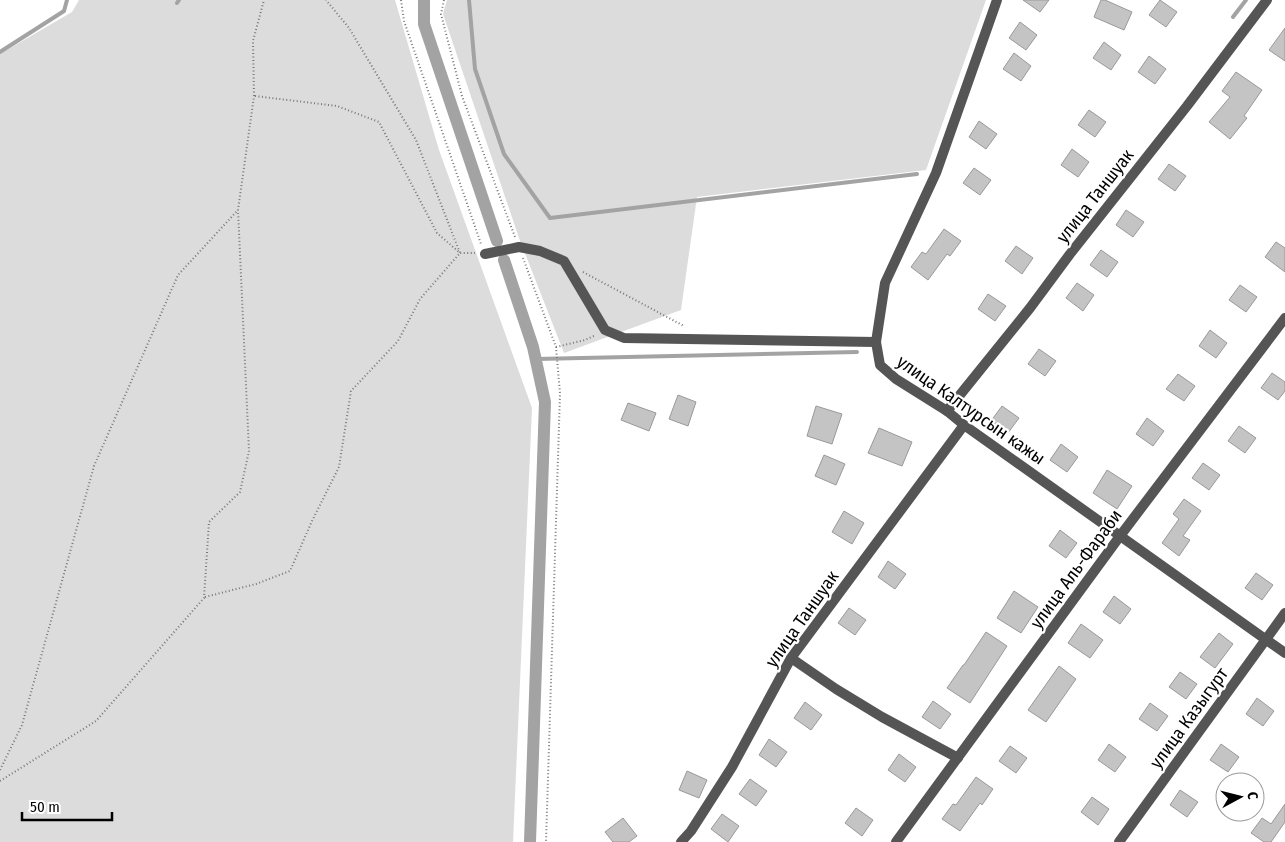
<svg xmlns="http://www.w3.org/2000/svg" width="1285" height="842" viewBox="0 0 1285 842" font-family="'Fira Sans Condensed',sans-serif">
  <style>
    .green { fill: #dcdcdc }
    .lines { fill: none; stroke-linecap: round; stroke-linejoin: round }
    .stream { stroke: #a3a3a3; stroke-width: 4 }
    .canal { stroke: #a3a3a3; stroke-width: 12 }
    .building { fill: #c4c4c4; stroke: #999 }
    .path { stroke: #777; stroke-width: 2; stroke-dasharray: 1 2.5; stroke-linecap: butt }
    .street { stroke: #555; stroke-width: 10 }
    .labels { text-anchor: middle; stroke-width: 4.5; stroke-linejoin: round; paint-order: stroke }
    .street-label { font-size: 18px; fill: #000; stroke: #fff }
  </style>
  <rect width="100%" height="100%" fill="#fff"/>
  <g class="green">
    <path d="M79 0H395L439 150 532 408 513 842H0V54L72 12Z"/>
    <path d="M447 0H986L926 170 697 197 681 310 564 353 519 238 443 14Z"/>
  </g>
  <g class="lines">
    <g class="stream">
      <path d="M469 0 475 69 504 154 550 218 917 174"/>
      <path d="M177 3 179 0"/>
      <path d="M1233 17 1246 0"/>
      <path d="M0 52 64 11 67 0"/>
      <path d="M536 359 857 352"/>
    </g>
    <g class="canal">
      <path d="M424 0V24L497 241"/>
      <path d="M504 260 533 347 545 402 530 842"/>
    </g>
  </g>
  <g class="building">
    <path d="M1023 0H1049L1040 12Z"/>
    <path d="M1101 0H1105L1132 12 1124 30 1094 17Z"/>
    <path d="M1160 0 1177 12 1166 27 1149 15Z"/>
    <path d="M1020 22 1037 35 1026 50 1009 38Z"/>
    <path d="M1285 28V61L1269 50Z"/>
    <path d="M1104 42 1121 55 1111 70 1093 58Z"/>
    <path d="M1014 53 1031 66 1021 81 1003 69Z"/>
    <path d="M1149 56 1166 69 1155 84 1138 72Z"/>
    <path d="M1236 72 1262 90 1244 116 1247 118 1230 139 1209 122 1230 97 1222 91Z"/>
    <path d="M1089 110 1106 122 1095 137 1078 125Z"/>
    <path d="M979 121 997 134 986 149 969 137Z"/>
    <path d="M1072 149 1089 162 1078 177 1061 165Z"/>
    <path d="M1169 164 1186 176 1175 191 1158 179Z"/>
    <path d="M974 168 991 180 980 195 963 183Z"/>
    <path d="M1126 210 1144 222 1133 237 1116 225Z"/>
    <path d="M944 229 961 241 950 256 947 254 928 280 911 267 922 252 926 254Z"/>
    <path d="M1276 242 1285 248V272L1265 257Z"/>
    <path d="M1016 246 1033 258 1022 274 1005 261Z"/>
    <path d="M1101 250 1118 262 1107 277 1090 265Z"/>
    <path d="M1077 283 1094 295 1083 311 1066 298Z"/>
    <path d="M1240 285 1257 297 1246 312 1229 300Z"/>
    <path d="M988 294 1006 306 995 321 978 309Z"/>
    <path d="M1210 330 1227 343 1216 358 1199 346Z"/>
    <path d="M1039 349 1056 361 1045 376 1028 364Z"/>
    <path d="M1272 373 1285 382V391L1278 400 1261 388Z"/>
    <path d="M1178 374 1195 386 1184 401 1166 389Z"/>
    <path d="M678 395 696 402 688 426 669 419Z"/>
    <path d="M628 403 656 413 649 431 621 420Z"/>
    <path d="M816 406 842 414 832 444 807 436Z"/>
    <path d="M1002 406 1019 418 1008 433 991 421Z"/>
    <path d="M1147 418 1164 431 1153 446 1136 434Z"/>
    <path d="M1239 426 1256 438 1245 453 1228 441Z"/>
    <path d="M879 428 912 442 902 466 868 453Z"/>
    <path d="M1061 444 1078 457 1067 472 1050 460Z"/>
    <path d="M824 455 845 464 836 485 815 476Z"/>
    <path d="M1203 463 1220 475 1209 490 1192 478Z"/>
    <path d="M1107 470 1132 486 1117 509 1093 493Z"/>
    <path d="M1184 499 1201 511 1183 536 1190 540 1179 556 1162 543 1179 519 1173 514Z"/>
    <path d="M844 511 864 523 852 544 832 532Z"/>
    <path d="M1060 530 1077 543 1066 558 1049 546Z"/>
    <path d="M888 561 906 574 895 589 878 577Z"/>
    <path d="M1256 573 1273 585 1262 600 1245 588Z"/>
    <path d="M1014 591 1038 607 1021 633 997 618Z"/>
    <path d="M1114 596 1131 609 1120 624 1103 612Z"/>
    <path d="M849 608 866 620 855 635 838 623Z"/>
    <path d="M1081 624 1103 640 1090 658 1068 643Z"/>
    <path d="M986 632 1007 646 970 703 947 688 963 665H964Z"/>
    <path d="M1219 633 1233 644 1215 668 1200 657Z"/>
    <path d="M1059 666 1076 679 1046 722 1028 710Z"/>
    <path d="M1180 672 1197 684 1186 699 1169 687Z"/>
    <path d="M1257 698 1274 711 1263 726 1246 714Z"/>
    <path d="M933 701 951 714 940 729 922 717Z"/>
    <path d="M805 702 822 715 811 730 794 718Z"/>
    <path d="M1150 703 1168 716 1157 731 1139 719Z"/>
    <path d="M769 739 787 752 776 767 759 755Z"/>
    <path d="M1109 744 1126 757 1115 772 1098 760Z"/>
    <path d="M1221 744 1239 757 1228 772 1210 760Z"/>
    <path d="M1010 746 1027 758 1016 773 999 761Z"/>
    <path d="M899 754 916 767 905 782 888 770Z"/>
    <path d="M687 771 707 780 699 798 679 790Z"/>
    <path d="M976 777 993 789 982 805 980 803 960 831 942 819 953 804 956 805Z"/>
    <path d="M750 779 767 791 756 806 739 794Z"/>
    <path d="M1180 790 1198 802 1187 817 1170 805Z"/>
    <path d="M1092 797 1109 809 1098 825 1081 812Z"/>
    <path d="M1285 804V822L1271 842H1264L1251 833 1262 818 1271 824Z"/>
    <path d="M856 808 873 820 862 836 845 823Z"/>
    <path d="M722 814 739 826 728 842 711 829Z"/>
    <path d="M623 818 637 836 629 842H613L605 832Z"/>
  </g>
  <g class="lines">
    <g class="path">
      <path d="M401 0 404 21 481 244"/>
      <path d="M444 0 441 14 462 96 515 237"/>
      <path d="M255 96 337 106 379 122 437 233 460 253H475"/>
      <path d="M523 258 556 347 560 393 546 842"/>
      <path d="M583 272 682 325 684 327"/>
      <path d="M556 347 585 340 596 335"/>
      <path d="M205 597 256 584 290 571 312 521 339 467 351 391 398 341 420 299 460 253 416 140 349 28 326 0"/>
      <path d="M0 770 22 725 94 466 178 275 238 210"/>
      <path d="M0 781 96 721 204 598 209 522 240 492 249 451 238 210 254 96 253 41 264 0"/>
    </g>
    <g class="street">
      <path d="M997 0 936 173 885 283 876 342 880 365 896 379 947 411 964 425 1285 653"/>
      <path d="M485 254 519 247 540 251 564 261 605 330 624 338 876 342"/>
      <path d="M947 411 1030 308 1070 254 1187 106 1267 0"/>
      <path d="M791 658 836 689 882 717 958 758"/>
      <path d="M681 842 691 831 732 767 791 658 964 425"/>
      <path d="M896 842 1120 536 1285 318"/>
      <path d="M1119 842 1285 613"/>
    </g>
  </g>
  <g class="labels">
    <g class="street-label">
      <text transform="translate(1095 196) rotate(-52)" y="6">улица Таншуак</text>
      <text transform="translate(971 410) rotate(35)" y="6">улица Калтурсын кажы</text>
      <text transform="translate(1076 569) rotate(-54)" y="6">улица Аль-Фараби</text>
      <text transform="translate(802 619) rotate(-55)" y="6">улица Таншуак</text>
      <text transform="translate(1189 718) rotate(-54)" y="6">улица Казыгурт</text>
    </g>
  </g>
  <g transform="translate(1240 797) rotate(83)"><circle r="24" fill="#ffffff" stroke="#999999"/>
  <path d="M0-4L9 19L0 12L-9 19Z" fill="#000000"/>
  <text y="-8" font-size="14" font-weight="bold" text-anchor="middle" fill="#000000">С</text>
  </g>
  <path d="M22 812v8h90v-8" fill="none" stroke="#000000" stroke-width="2.5"/>
  <text x="30" y="812" font-size="15" fill="#000000" stroke="#ffffff" stroke-width="4" paint-order="stroke">50 m</text>
</svg>
